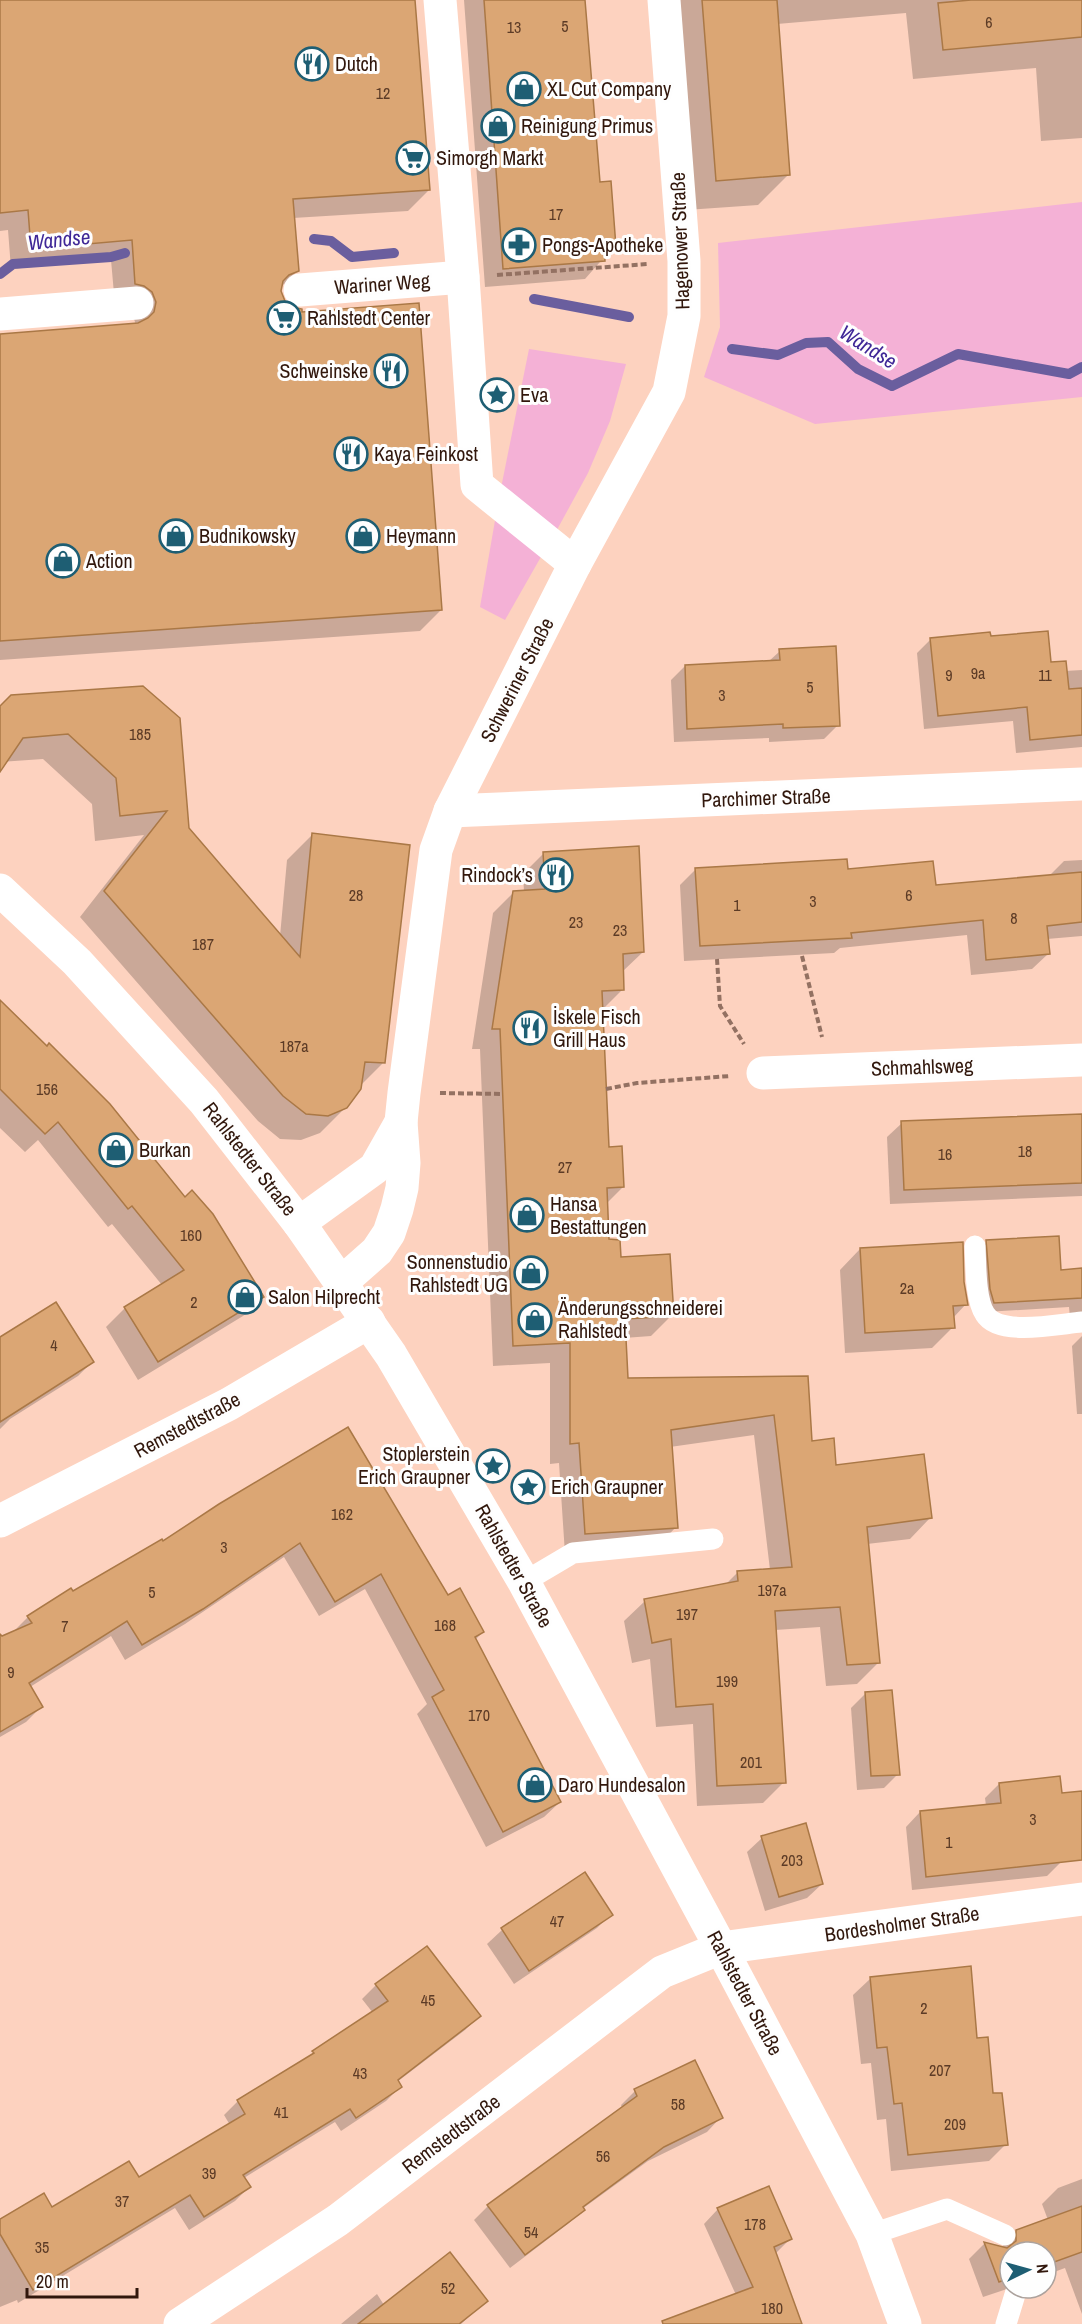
<svg xmlns="http://www.w3.org/2000/svg" width="1082" height="2324" viewBox="0 0 1082 2324" font-family="'Archivo Narrow',sans-serif">
  <style>
    .green { fill: #f4b1d6 }
    .shadow { fill: #0003 }
    .lines { fill: none; stroke-linecap: round; stroke-linejoin: round }
    .stream { stroke: #6a5e9e; stroke-width: 10 }
    .building { fill: #dba674; stroke: #aa7846; stroke-width: 1.5 }
    .path { stroke: #937162; stroke-width: 4; stroke-dasharray: 6 3; stroke-linecap: butt }
    .lane { stroke: #fff; stroke-width: 21 }
    .street { stroke: #fff; stroke-width: 33 }
    .secondary { stroke: #fff; stroke-width: 33 }
    .labels { text-anchor: middle; stroke-width: 6; stroke-linejoin: round; paint-order: stroke }
    .number-label { font-size: 16px; fill: #5c3b26 }
    .poi-label { font-size: 20px; fill: #31170c; stroke: #fefefe; text-anchor: start }
    .street-label { font-size: 20px; fill: #31170c; stroke: #fefefe }
    .water-label { font-size: 21px; font-style: italic; fill: #3f2797; stroke: #fefefe }
  </style>
  <rect width="100%" height="100%" fill="#fdd2bf"/>
  <g class="green">
    <path d="M1082 202V397L815 424 704 377 720 327 718 243Z"/>
    <path d="M529 349 626 364 610 421 588 473 553 537 500 493Z"/>
    <path d="M497 509 546 548 505 620 480 607Z"/>
  </g>
  <g class="shadow">
    <path d="M0 0H414L429 190 408 211 293 218 297 271 281 287 280 292 441 610 420 631 0 660V336L136 325 132 313 115 305 111 260 11 269 8 230 0 231Z"/>
    <path d="M464 0H584L598 183 614 246 585 279 485 287Z"/>
    <path d="M670 0H1082V138L1041 141 1036 68 913 79 906 13 777 24 788 175 758 205 686 210Z"/>
    <path d="M989 638 1065 671 1082 670V747L1016 753 1013 721 924 729 917 653 931 639Z"/>
    <path d="M780 651 838 725 824 739 769 742V738L674 742 671 680 685 666 768 662Z"/>
    <path d="M142 688 188 829 280 936 287 860 313 834 384 1062 360 1086 346 1107 320 1133 301 1140 280 1139 258 1121 80 917 144 835 95 841 92 804 43 759 0 762V708Z"/>
    <path d="M544 853 643 952 622 972 623 989 602 1010 608 1148 623 1187 606 1204 608 1240 620 1259 672 1315 651 1336 624 1338 627 1380 806 1377 811 1443 835 1466 930 1518 910 1539 867 1544 878 1663 857 1684 826 1686 820 1627 775 1630 784 1782 763 1803 697 1806 693 1724 656 1727 650 1659 632 1663 624 1621 645 1601 725 1585 738 1572 770 1570 754 1435 670 1447 676 1527 656 1548 565 1554 559 1463 550 1464V1363L493 1366 480 1049H472L493 913 514 892H524L523 874Z"/>
    <path d="M1082 860V936L1047 939 1048 954 1032 969 971 975 967 935 840 948 834 953 684 961 680 885 696 869 846 871 934 887 1049 876 1064 861Z"/>
    <path d="M0 1002 262 1297 243 1316 138 1380 106 1327 125 1308 162 1285 112 1224 108 1227 38 1140 25 1152 0 1128Z"/>
    <path d="M1082 1115V1196L890 1204 887 1137 902 1123Z"/>
    <path d="M987 1242 1060 1271 1082 1270V1323L1070 1318 1069 1307 985 1312 978 1251Z"/>
    <path d="M860 1249 962 1282 966 1304 953 1318V1327L932 1348 845 1353 840 1270Z"/>
    <path d="M1082 1336V1414H1077L1072 1346Z"/>
    <path d="M0 1339 92 1362 78 1376 10 1419 0 1429Z"/>
    <path d="M220 1505 447 1597 483 1632 475 1640 560 1802 544 1817 486 1847 417 1714 427 1704 365 1589 319 1616 284 1557 185 1624 125 1660 111 1636 30 1687 41 1707 26 1722 0 1737V1639L12 1633 28 1617 163 1543Z"/>
    <path d="M866 1693 898 1774 884 1788 857 1790 851 1708Z"/>
    <path d="M999 1784 1060 1794 1082 1792V1860L1061 1862 1047 1876 912 1890 906 1827 920 1812 986 1806 985 1798Z"/>
    <path d="M762 1838 822 1884 807 1898 765 1911 747 1852Z"/>
    <path d="M584 1874 611 1914 597 1928 514 1984 487 1944 502 1930Z"/>
    <path d="M870 1979 976 2040 1006 2144 989 2161 891 2171 886 2119 877 2120 871 2063 861 2064 853 1995Z"/>
    <path d="M376 1985 479 2016 465 2030 397 2082 400 2087 386 2101 341 2131 335 2122 244 2178 249 2187 235 2201 189 2230 175 2208 18 2303 17 2300 0 2307V2221L52 2209 138 2179 230 2125 224 2115 238 2101 307 2059 373 2013 362 1999Z"/>
    <path d="M694 2062 721 2117 707 2132 648 2161 582 2209 569 2223 510 2268 474 2220 488 2206 622 2108 621 2105 635 2091Z"/>
    <path d="M1082 2179V2314L1065 2268 1046 2275V2252H1010V2288L983 2297 969 2259 985 2243 1001 2248 1017 2231 1048 2220 1042 2204 1058 2188Z"/>
    <path d="M718 2209 790 2239 775 2254 800 2324H696L736 2295 704 2224Z"/>
    <path d="M377 2294 384 2305 486 2301 461 2324H341Z"/>
  </g>
  <g class="lines">
    <g class="stream">
      <path d="M314 239 331 241 352 257 394 253"/>
      <path d="M0 274 13 264 111 257 125 253"/>
      <path d="M534 299 629 317"/>
      <path d="M732 349 778 355 806 343 828 342 858 369 892 386 958 354 1069 374 1082 367"/>
    </g>
  </g>
  <g class="building">
    <path d="M0 0H415L430 190 293 199 299 271 289 275 283 281 281 291 285 301 292 307 302 309V312L419 303 442 610 0 641V334L138 323 148 318 154 312 156 302 152 292 144 286 135 284 132 240 31 249 28 210 0 213Z"/>
    <path d="M484 0H585L600 182 611 181 616 247H604L605 261 503 269Z"/>
    <path d="M702 0H777L790 175 716 181Z"/>
    <path d="M971 0H1082V37L943 50 938 3Z"/>
    <path d="M1048 631 1051 662 1066 661 1069 689 1082 688V735L1030 740 1027 707 938 716 930 638 990 632 991 636Z"/>
    <path d="M836 646 840 726 783 728V724L687 729 685 665 780 660 779 649Z"/>
    <path d="M143 686 180 718 189 828 300 957 312 833 410 845 385 1063 365 1062 361 1089 347 1108 328 1116 306 1114 283 1096 104 891 167 811 120 816 116 778 68 734 23 738 0 772V706L11 695Z"/>
    <path d="M639 846 644 952 623 954 624 990 602 991 609 1147 622 1146 624 1187 607 1188 609 1239 620 1240 621 1257 670 1254 674 1316 625 1319 628 1378 808 1376 812 1441 834 1438 836 1465 924 1454 932 1518 867 1527 880 1663 847 1665 840 1607 775 1611 786 1783 717 1786 713 1704 676 1707 671 1639 652 1643 644 1599 738 1581 737 1571 792 1567 774 1415 671 1430 678 1528 585 1534 579 1443 570 1444V1343L513 1346 500 1029H492L513 891 545 889 543 852Z"/>
    <path d="M847 859 848 869 933 861 936 885 1082 872V922L1047 926 1050 954 986 960 983 920 851 933 852 938 700 946 695 868Z"/>
    <path d="M0 1000 47 1046 49 1043 110 1104 185 1197 192 1190 213 1214 264 1297 158 1362 124 1307 184 1270 132 1206 128 1209 58 1122 45 1134 0 1089Z"/>
    <path d="M1082 1114V1183L904 1190 901 1121Z"/>
    <path d="M1059 1236 1061 1270 1082 1268V1298L994 1303 990 1289 986 1240Z"/>
    <path d="M963 1242 964 1282 968 1305 953 1306 955 1328 865 1333 860 1248Z"/>
    <path d="M56 1302 94 1362 0 1422V1337Z"/>
    <path d="M348 1427 448 1595 460 1588 484 1632 475 1637 561 1802 503 1832 432 1697 444 1690 381 1574 335 1602 300 1543 203 1609 142 1645 127 1621 29 1683 43 1707 0 1732V1634L2 1636 32 1623 27 1616 71 1588 73 1591 162 1539 163 1541 219 1504Z"/>
    <path d="M892 1690 900 1775 871 1776 865 1692Z"/>
    <path d="M1060 1776 1062 1793 1082 1791V1860L926 1877 920 1811 1001 1803 999 1783Z"/>
    <path d="M806 1823 823 1884 779 1897 761 1836Z"/>
    <path d="M585 1872 613 1915 529 1971 501 1928Z"/>
    <path d="M427 1946 481 2016 398 2080 402 2087 356 2118 350 2109 243 2175 251 2187 204 2217 190 2195 33 2290 0 2234V2219L44 2193 52 2207 129 2161 139 2177 245 2114 237 2100 314 2053 312 2051 388 2001 375 1984Z"/>
    <path d="M971 1966 977 2038 988 2037 993 2093H1002L1008 2145 908 2155 902 2103 894 2104 887 2047 877 2048 870 1977Z"/>
    <path d="M695 2060 723 2118 664 2147 583 2207 585 2210 525 2255 487 2205 637 2096 634 2089Z"/>
    <path d="M769 2186 792 2239 774 2247 802 2324H663L662 2321 753 2287 717 2208Z"/>
    <path d="M1082 2206V2252L1046 2265V2252H1010V2278L999 2282 984 2242 1007 2248 1016 2241V2230Z"/>
    <path d="M450 2252 488 2301 459 2324H358Z"/>
  </g>
  <g class="lines">
    <g class="path">
      <path d="M497 275 648 264"/>
      <path d="M802 956 822 1037"/>
      <path d="M717 959 720 1006 744 1044"/>
      <path d="M606 1089 637 1083 730 1076"/>
      <path d="M440 1093 502 1094"/>
    </g>
    <g class="lane">
      <path d="M975 1246C976 1264 975 1299 985 1314 999 1337 1058 1324 1082 1322"/>
      <path d="M524 1582 573 1553 713 1539"/>
      <path d="M872 2234 947 2209 1005 2235"/>
      <path d="M1006 2324 1017 2288"/>
    </g>
    <g class="street">
      <path d="M440 0 463 277 477 485 575 564"/>
      <path d="M300 290 463 277"/>
      <path d="M0 314 137 303"/>
      <path d="M450 811 1082 784"/>
      <path d="M763 1073 1082 1060"/>
      <path d="M299 1223 375 1168 401 1122"/>
      <path d="M342 1282 377 1251 389 1233 397 1209 402 1188 404 1163 401 1122 404 1093 436 850 450 811 575 564 669 392 684 316V261L664 0"/>
      <path d="M0 1521 229 1404 369 1322"/>
      <path d="M180 2324 338 2220 662 1972 721 1948 1082 1899"/>
    </g>
    <path class="secondary" d="M0 890 77 962 204 1101 299 1223 391 1355 524 1582 721 1948 872 2234 905 2324"/>
  </g>
  <defs>
    <symbol id="restaurant-ring" viewBox="-11 -11 22 22"><circle r="9.5" fill="#fefefe" stroke="#1e5e73" stroke-width="1.5"/><path d="M-5-6h1v4h1v-4h1v4h1v-4h1v5L-1.5 .5V6h-2V.5L-5-1ZM5-6V6H3V1.5H1.5Q1.5-4 5-6Z" fill="#1e5e73"/></symbol>
    <symbol id="shop-ring" viewBox="-11 -11 22 22"><circle r="9.5" fill="#fefefe" stroke="#1e5e73" stroke-width="1.5"/><path d="M-5-2.5h2.3a2.7 3.5 0 0 1 5.4 0H5L5.5 6h-11ZM-1.5-2.5h3a1.5 2.3 0 0 0-3 0Z" fill="#1e5e73"/></symbol>
    <symbol id="supermarket-ring" viewBox="-11 -11 22 22"><circle r="9.5" fill="#fefefe" stroke="#1e5e73" stroke-width="1.5"/><path d="M-6-5.5h2.5l.6 2H6L4.5 2H-2.5L-4.4-4H-6ZM-1.5 3.2a1.3 1.3 0 1 0 .1 0ZM3 3.2a1.3 1.3 0 1 0 .1 0Z" fill="#1e5e73"/></symbol>
    <symbol id="pharmacy-ring" viewBox="-11 -11 22 22"><circle r="9.5" fill="#fefefe" stroke="#1e5e73" stroke-width="1.5"/><path d="M-2-6h4v4h4v4h-4v4h-4v-4h-4v-4h4Z" fill="#1e5e73"/></symbol>
    <symbol id="sight-ring" viewBox="-11 -11 22 22"><circle r="9.5" fill="#fefefe" stroke="#1e5e73" stroke-width="1.5"/><path d="M0-6L1.8-2.2L6-1.7L2.9 1.2L3.7 5.4L0 3.3L-3.7 5.4L-2.9 1.2L-6-1.7L-1.8-2.2Z" fill="#1e5e73"/></symbol>
  </defs>
  <g fill-rule="evenodd">
    <use href="#restaurant-ring" x="293" y="45" width="38" height="38"/>
    <use href="#shop-ring" x="505" y="70" width="38" height="38"/>
    <use href="#shop-ring" x="479" y="107" width="38" height="38"/>
    <use href="#supermarket-ring" x="394" y="139" width="38" height="38"/>
    <use href="#pharmacy-ring" x="500" y="226" width="38" height="38"/>
    <use href="#supermarket-ring" x="265" y="299" width="38" height="38"/>
    <use href="#restaurant-ring" x="372" y="352" width="38" height="38"/>
    <use href="#sight-ring" x="478" y="376" width="38" height="38"/>
    <use href="#restaurant-ring" x="332" y="435" width="38" height="38"/>
    <use href="#shop-ring" x="157" y="517" width="38" height="38"/>
    <use href="#shop-ring" x="344" y="517" width="38" height="38"/>
    <use href="#shop-ring" x="44" y="542" width="38" height="38"/>
    <use href="#restaurant-ring" x="537" y="856" width="38" height="38"/>
    <use href="#restaurant-ring" x="511" y="1009" width="38" height="38"/>
    <use href="#shop-ring" x="97" y="1131" width="38" height="38"/>
    <use href="#shop-ring" x="508" y="1196" width="38" height="38"/>
    <use href="#shop-ring" x="512" y="1254" width="38" height="38"/>
    <use href="#shop-ring" x="226" y="1278" width="38" height="38"/>
    <use href="#shop-ring" x="516" y="1301" width="38" height="38"/>
    <use href="#sight-ring" x="474" y="1447" width="38" height="38"/>
    <use href="#sight-ring" x="509" y="1468" width="38" height="38"/>
    <use href="#shop-ring" x="516" y="1766" width="38" height="38"/>
  </g>
  <g class="labels">
    <g class="number-label">
      <text x="989" y="28">6</text>
      <text x="565" y="32">5</text>
      <text x="514" y="33">13</text>
      <text x="383" y="99">12</text>
      <text x="556" y="220">17</text>
      <text x="978" y="679">9a</text>
      <text x="949" y="681">9</text>
      <text x="1045" y="681">11</text>
      <text x="810" y="693">5</text>
      <text x="722" y="701">3</text>
      <text x="140" y="740">185</text>
      <text x="356" y="901">28</text>
      <text x="909" y="901">6</text>
      <text x="813" y="907">3</text>
      <text x="737" y="911">1</text>
      <text x="1014" y="924">8</text>
      <text x="576" y="928">23</text>
      <text x="620" y="936">23</text>
      <text x="203" y="950">187</text>
      <text x="294" y="1052">187a</text>
      <text x="47" y="1095">156</text>
      <text x="1025" y="1157">18</text>
      <text x="945" y="1160">16</text>
      <text x="565" y="1173">27</text>
      <text x="191" y="1241">160</text>
      <text x="907" y="1294">2a</text>
      <text x="194" y="1308">2</text>
      <text x="54" y="1351">4</text>
      <text x="342" y="1520">162</text>
      <text x="224" y="1553">3</text>
      <text x="772" y="1596">197a</text>
      <text x="152" y="1598">5</text>
      <text x="687" y="1620">197</text>
      <text x="445" y="1631">168</text>
      <text x="65" y="1632">7</text>
      <text x="11" y="1678">9</text>
      <text x="727" y="1687">199</text>
      <text x="479" y="1721">170</text>
      <text x="751" y="1768">201</text>
      <text x="1033" y="1825">3</text>
      <text x="949" y="1848">1</text>
      <text x="792" y="1866">203</text>
      <text x="557" y="1927">47</text>
      <text x="428" y="2006">45</text>
      <text x="924" y="2014">2</text>
      <text x="940" y="2076">207</text>
      <text x="360" y="2079">43</text>
      <text x="678" y="2110">58</text>
      <text x="281" y="2118">41</text>
      <text x="955" y="2130">209</text>
      <text x="603" y="2162">56</text>
      <text x="209" y="2179">39</text>
      <text x="122" y="2207">37</text>
      <text x="755" y="2230">178</text>
      <text x="531" y="2238">54</text>
      <text x="42" y="2253">35</text>
      <text x="448" y="2294">52</text>
      <text x="772" y="2314">180</text>
    </g>
    <g class="poi-label">
      <text x="335" y="71">Dutch</text>
      <text x="547" y="96">XL Cut Company</text>
      <text x="521" y="133">Reinigung Primus</text>
      <text x="436" y="165">Simorgh Markt</text>
      <text x="542" y="252">Pongs-Apotheke</text>
      <text x="307" y="325">Rahlstedt Center</text>
      <text x="368" y="378" text-anchor="end">Schweinske</text>
      <text x="520" y="402">Eva</text>
      <text x="374" y="461">Kaya Feinkost</text>
      <text x="199" y="543">Budnikowsky</text>
      <text x="386" y="543">Heymann</text>
      <text x="86" y="568">Action</text>
      <text x="533" y="882" text-anchor="end">Rindock’s</text>
      <text x="553" y="1024">İskele Fisch<tspan x="553" dy="23">Grill Haus</tspan></text>
      <text x="139" y="1157">Burkan</text>
      <text x="550" y="1211">Hansa<tspan x="550" dy="23">Bestattungen</tspan></text>
      <text x="508" y="1269" text-anchor="end">Sonnenstudio<tspan x="508" dy="23">Rahlstedt UG</tspan></text>
      <text x="268" y="1304">Salon Hilprecht</text>
      <text x="558" y="1315">Änderungsschneiderei<tspan x="558" dy="23">Rahlstedt</tspan></text>
      <text x="470" y="1461" text-anchor="end">Stoplerstein<tspan x="470" dy="23">Erich Graupner</tspan></text>
      <text x="551" y="1494">Erich Graupner</text>
      <text x="558" y="1792">Daro Hundesalon</text>
    </g>
    <g class="street-label">
      <text transform="translate(680 241) rotate(-92)" y="7">Hagenower Straße</text>
      <text transform="translate(382 284) rotate(-4)" y="7">Wariner Weg</text>
      <text transform="translate(517 680) rotate(-63)" y="7">Schweriner Straße</text>
      <text transform="translate(766 798) rotate(-2)" y="7">Parchimer Straße</text>
      <text transform="translate(922 1067) rotate(-2)" y="7">Schmahlsweg</text>
      <text transform="translate(250 1159) rotate(52)" y="7">Rahlstedter Straße</text>
      <text transform="translate(187 1425) rotate(-28)" y="7">Remstedtstraße</text>
      <text transform="translate(514 1566) rotate(61)" y="7">Rahlstedter Straße</text>
      <text transform="translate(902 1924) rotate(-8)" y="7">Bordesholmer Straße</text>
      <text transform="translate(745 1993) rotate(62)" y="7">Rahlstedter Straße</text>
      <text transform="translate(451 2134) rotate(-37)" y="7">Remstedtstraße</text>
    </g>
    <g class="water-label">
      <text transform="translate(59 240) rotate(-6)" y="7">Wandse</text>
      <text transform="translate(868 347) rotate(32)" y="7">Wandse</text>
    </g>
  </g>
  <g transform="translate(1028 2270) rotate(85)"><circle r="28" fill="#fefefe" stroke="#aca29d" stroke-width="1.5"/>
  <path d="M0-4.5L10 22L0 15L-10 22Z" fill="#1e5e73"/>
  <text y="-9" font-size="16" font-weight="bold" text-anchor="middle" fill="#31170c">N</text>
  </g>
  <path d="M27 2288v9h110v-9" fill="none" stroke="#31170c" stroke-width="3"/>
  <text x="36" y="2288" font-size="18" fill="#31170c" stroke="#fefefe" stroke-width="4.5" paint-order="stroke">20 m</text>
</svg>
